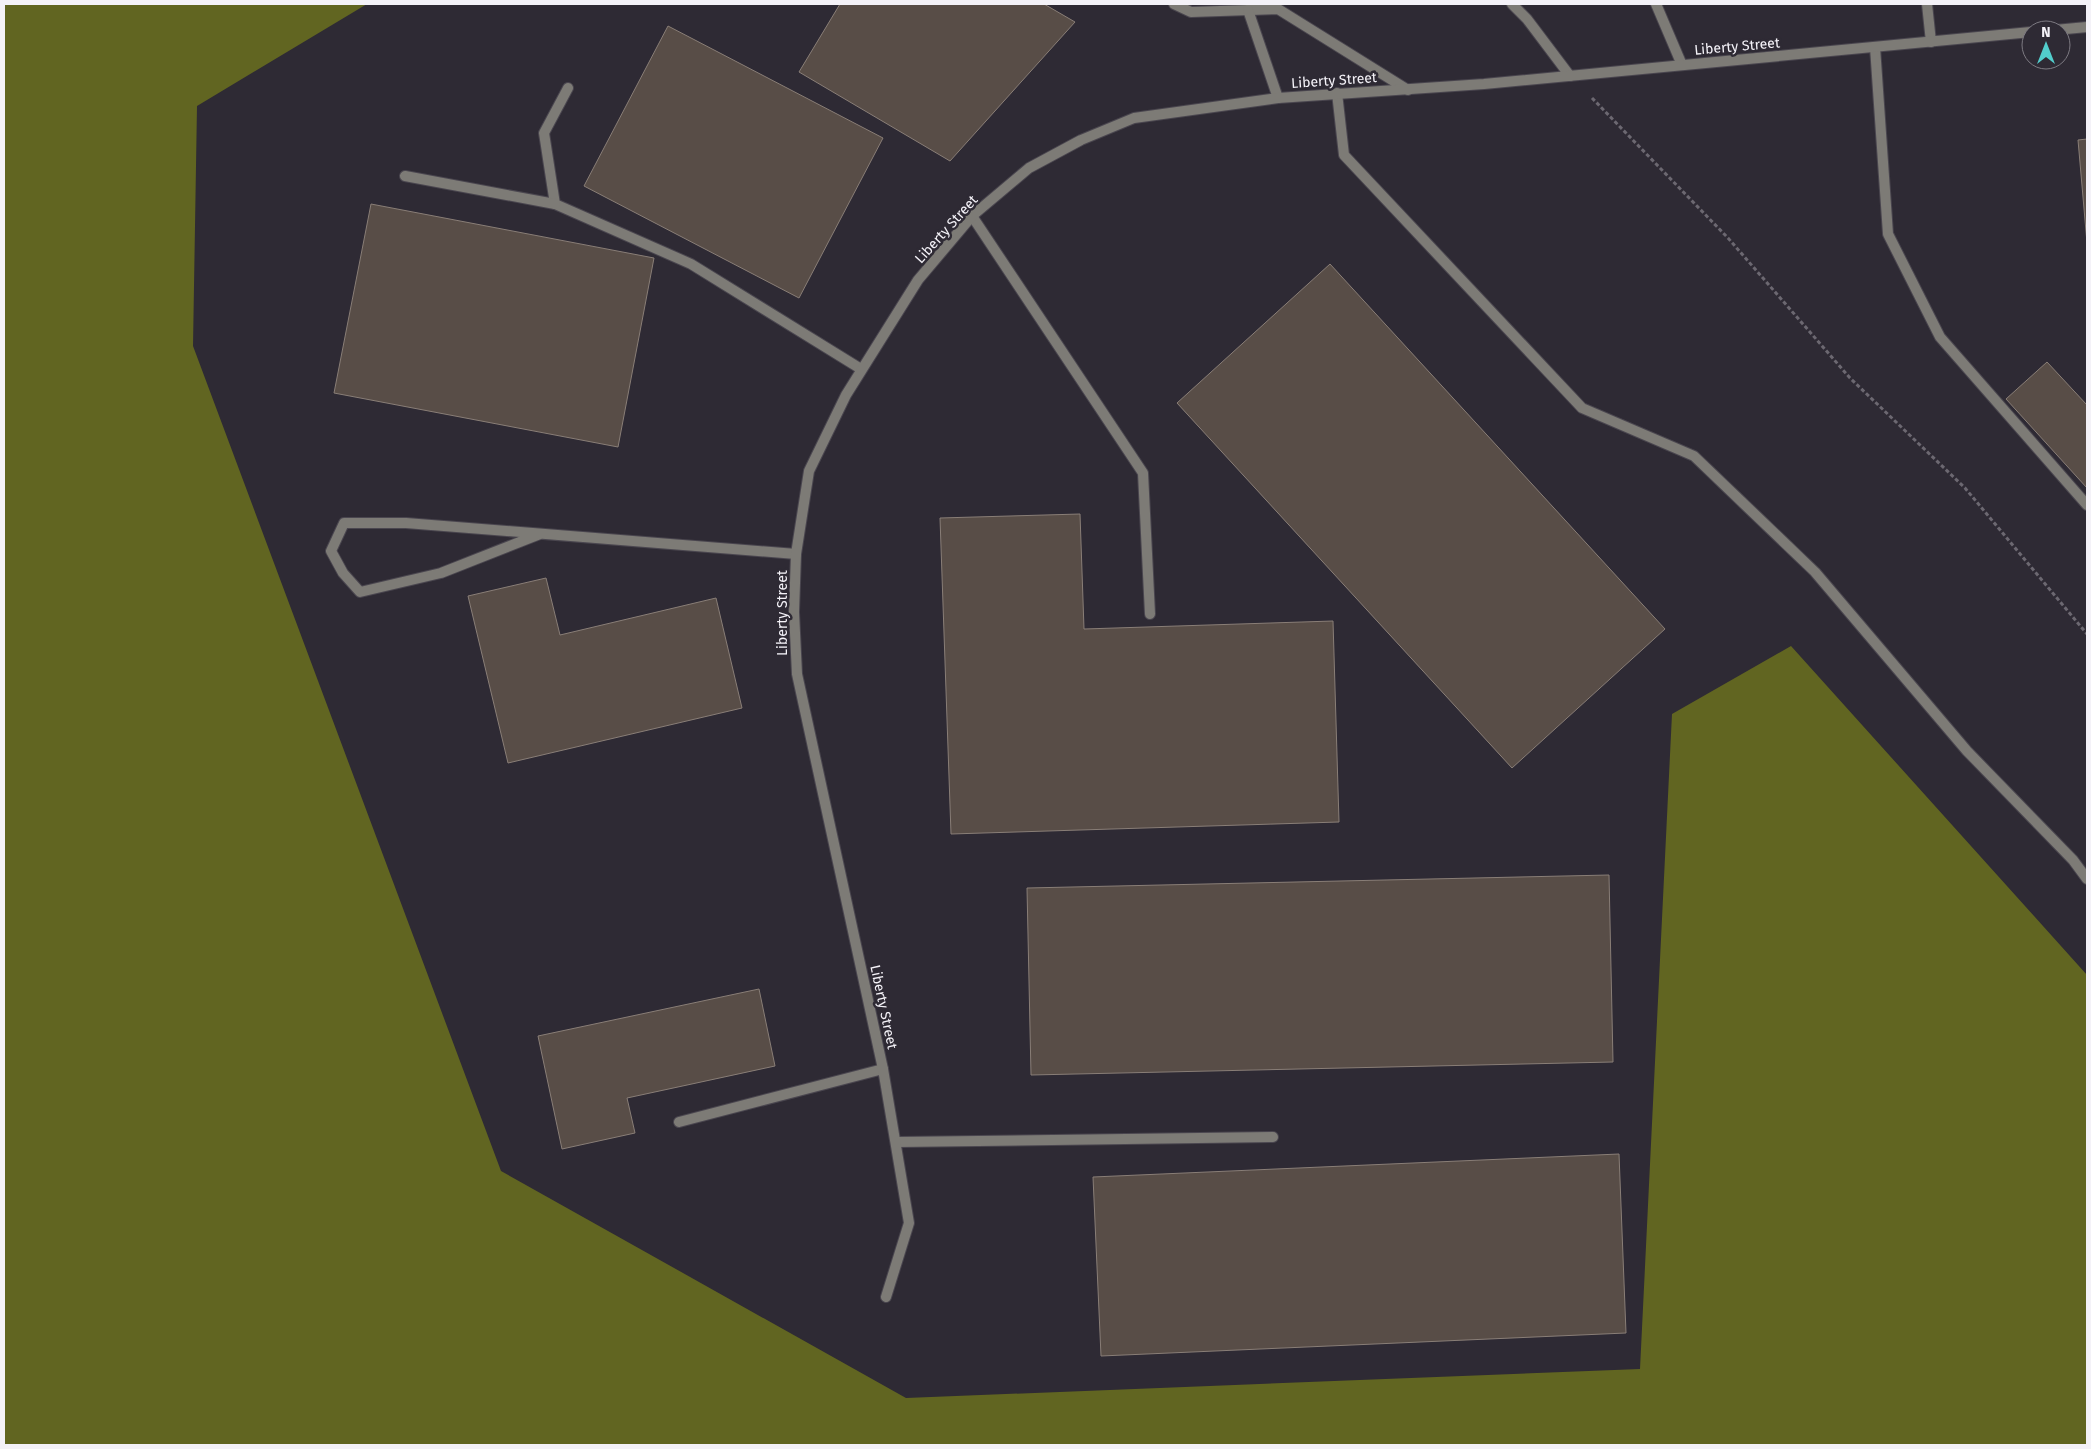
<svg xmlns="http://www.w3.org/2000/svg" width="2091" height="1449" viewBox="0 0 2091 1449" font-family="'Fira Sans',sans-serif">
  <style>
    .forest { fill: #616521 }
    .building { fill: #584d47; stroke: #897e77 }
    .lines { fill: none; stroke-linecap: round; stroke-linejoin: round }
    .lane-casing { stroke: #4a464f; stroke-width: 12 }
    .street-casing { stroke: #4a464f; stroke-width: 12 }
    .path { stroke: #6c6871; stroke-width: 3; stroke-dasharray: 4 2.5; stroke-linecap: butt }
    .lane { stroke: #7d7b76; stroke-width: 10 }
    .street { stroke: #7d7b76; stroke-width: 10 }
    .labels { text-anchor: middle; stroke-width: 5; stroke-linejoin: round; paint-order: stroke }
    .street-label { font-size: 14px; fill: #f4f2f8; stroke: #2e2a34 }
  </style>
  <rect width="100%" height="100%" fill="#2e2a34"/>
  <path class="forest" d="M4 4H367L197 106 193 346 501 1171 906 1398 1640 1369 1672 714 1791 646 2087 975V1445H4Z"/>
  <g class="building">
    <path d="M840 4H1044L1075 22 950 161 799 72Z"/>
    <path d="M668 26 883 138 799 298 584 186Z"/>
    <path d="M2087 139V243L2078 140Z"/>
    <path d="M371 204 654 258 618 447 334 393Z"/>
    <path d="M1330 264 1665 629 1512 768 1177 403Z"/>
    <path d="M2047 362 2087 405V488L2006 399Z"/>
    <path d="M1080 514 1084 629 1333 621 1339 822 951 834 940 518Z"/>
    <path d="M546 578 560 635 716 598 742 708 508 763 468 596Z"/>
    <path d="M1609 875 1613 1062 1031 1075 1027 888Z"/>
    <path d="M759 989 775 1066 627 1098 635 1133 562 1149 538 1036Z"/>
    <path d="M1619 1154 1626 1333 1101 1356 1093 1177Z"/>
  </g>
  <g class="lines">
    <defs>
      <g id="lane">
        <path d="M1174 4 1191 12 1278 9 1408 90"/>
        <path d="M1512 4 1527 19 1570 76"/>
        <path d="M1656 4 1682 65"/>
        <path d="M1927 4 1931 42"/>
        <path d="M1248 10 1278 98"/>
        <path d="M1875 47 1888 234 1940 337 2087 505"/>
        <path d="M568 88 544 133 555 204 691 264 861 369"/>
        <path d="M1337 93 1344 155 1582 408 1694 456 1815 572 1967 751 2073 860 2087 879"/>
        <path d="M405 176 555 204"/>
        <path d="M972 216 1143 473 1150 614"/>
        <path d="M540 534 441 573 360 592 343 573 331 551 344 523H406L796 554"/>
        <path d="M679 1122 883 1069"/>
        <path d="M897 1142 1273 1137"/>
      </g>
      <g id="street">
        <path d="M2055 30 2087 27"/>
        <path d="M886 1297 909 1223 883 1069 797 674 794 612 796 554 809 471 846 395 918 280 972 216 1029 168 1081 140 1134 118 1278 98 1484 84 2031 32"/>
      </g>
    </defs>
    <use href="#lane" class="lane-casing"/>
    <use href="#street" class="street-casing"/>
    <path class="path" d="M1592 98 1728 238 1850 378 1965 488 2087 634"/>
    <use href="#lane" class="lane"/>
    <use href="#street" class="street"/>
  </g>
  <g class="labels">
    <g class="street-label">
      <text transform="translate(1737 46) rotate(-5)" y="5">Liberty Street</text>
      <text transform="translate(1334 80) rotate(-4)" y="5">Liberty Street</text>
      <text transform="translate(946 229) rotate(-48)" y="5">Liberty Street</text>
      <text transform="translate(782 613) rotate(-90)" y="5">Liberty Street</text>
      <text transform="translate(884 1007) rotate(78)" y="5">Liberty Street</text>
    </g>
  </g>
  <rect width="2091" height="1449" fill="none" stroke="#f4f2f8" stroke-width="10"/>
  <g transform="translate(2046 45)"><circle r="24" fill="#2e2a34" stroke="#7d7a82"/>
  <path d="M0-4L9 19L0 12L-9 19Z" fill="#52cdcc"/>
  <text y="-8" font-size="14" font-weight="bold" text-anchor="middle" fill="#f4f2f8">N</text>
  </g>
</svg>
